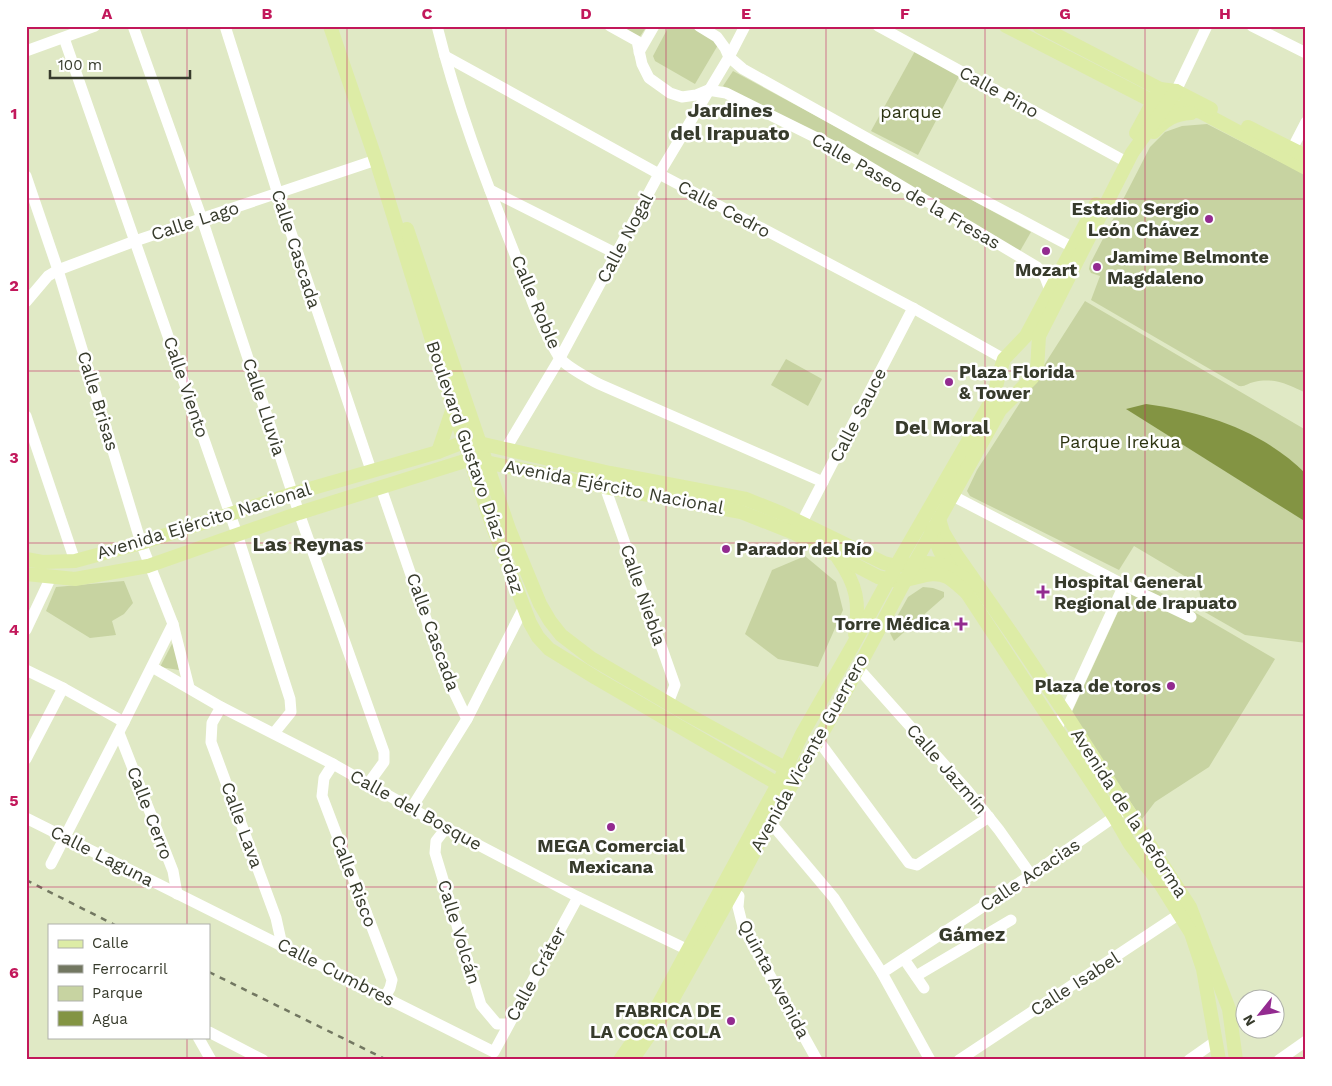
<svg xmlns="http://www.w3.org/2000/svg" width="1332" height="1086" viewBox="0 0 1332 1086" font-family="'Work Sans',sans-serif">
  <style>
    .green { fill: #c7d3a1 }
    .water { fill: #839443 }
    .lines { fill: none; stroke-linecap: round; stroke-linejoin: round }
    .minor { stroke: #fff; stroke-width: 11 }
    .major { stroke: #ddeca6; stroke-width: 14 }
    .rail { stroke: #727761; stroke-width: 2.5; stroke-dasharray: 6 6; stroke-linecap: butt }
    .grid { fill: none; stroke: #c2185b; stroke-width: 1; stroke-opacity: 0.55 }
    .poi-dot { fill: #932b90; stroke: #fff; stroke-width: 2 }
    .labels { text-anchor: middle; stroke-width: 5; stroke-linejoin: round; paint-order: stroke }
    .street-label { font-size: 18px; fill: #373b2c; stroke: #fff }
    .park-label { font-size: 18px; fill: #2d3411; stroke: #fff }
    .poi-label { font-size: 18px; font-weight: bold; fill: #373b2c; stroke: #fff; text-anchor: end }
    .quarter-label { font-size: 20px; font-weight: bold; fill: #373b2c; stroke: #fff }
    .neatline { fill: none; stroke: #c2185b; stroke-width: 2 }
    .grid-label { font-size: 16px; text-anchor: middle; font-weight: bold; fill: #c2185b }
  </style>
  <rect width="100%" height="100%" fill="#e0e9c5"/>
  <g class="green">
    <path d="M609 26H647L637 41Z"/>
    <path d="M669 26H689L715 39 718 45 695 84 655 61 653 56Z"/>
    <path d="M915 51 960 75 918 155 871 131Z"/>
    <path d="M733 71 1031 232 1020 251 723 86Z"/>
    <path d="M1207 124 1306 175V393C1289 385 1274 377 1254 382 1248 383 1245 387 1239 386L1091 300 1100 276 1091 273 1089 269 1090 264 1150 147 1165 132 1182 126Z"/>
    <path d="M1085 301 1306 430V643L1245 635 1203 611 1198 584 1134 546 1119 570 970 496 967 491 977 470Z"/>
    <path d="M786 359 822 379 808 406 771 385Z"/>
    <path d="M805 556 836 582 843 610 818 667 778 659 745 634 772 570Z"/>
    <path d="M1134 577 1275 659 1209 767 1155 802 1142 819 1071 714Z"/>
    <path d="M124 581 133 603 124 614 112 621 116 635 90 638 46 611 56 587Z"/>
    <path d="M923 587 933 588 944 592V597L894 641 889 631 908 597Z"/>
    <path d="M174 640 179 670 160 667Z"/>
  </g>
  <path class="water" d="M1146 404C1204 412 1264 431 1306 474V522L1126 409Z"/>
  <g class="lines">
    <g class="minor">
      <path d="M133 26 202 219 299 513 384 752V762L368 784"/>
      <path d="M225 26 278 194 371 470"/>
      <path d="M437 26C456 103 485 179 514 252 527 287 539 325 559 357 566 367 588 378 599 384L823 482"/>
      <path d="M610 26 637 41 642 64 649 78 670 93 682 97 696 95 708 90 726 93 843 151 1037 267 1045 277 1050 290"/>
      <path d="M699 26 717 37 725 48 729 57 743 69 874 142 1072 247"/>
      <path d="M878 26 1121 159"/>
      <path d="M1252 26 1306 53"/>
      <path d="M64 38 237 534 290 699 291 712 274 733"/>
      <path d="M26 51 95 26"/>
      <path d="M639 52 654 26"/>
      <path d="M445 56 659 174 913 308 1004 359"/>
      <path d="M1176 91 1207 26"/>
      <path d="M1292 149 1306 122"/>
      <path d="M26 176 58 270 141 543 173 624 189 687"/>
      <path d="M490 190 617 254"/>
      <path d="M26 302 48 276 58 270 135 241 376 160"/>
      <path d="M26 416 75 561"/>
      <path d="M505 450 560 358 659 174 729 57 745 26"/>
      <path d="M605 487 675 685 668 703"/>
      <path d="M381 488 444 671 467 719"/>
      <path d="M953 496 1124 585 1191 617"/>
      <path d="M802 522 913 308"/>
      <path d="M26 630 51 577"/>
      <path d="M152 667 221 707 333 764 446 828 578 897 682 947"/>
      <path d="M858 668 967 790 999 830 1031 875"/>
      <path d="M26 670 63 688 124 722"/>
      <path d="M221 707 212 723 211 742 276 918 282 945"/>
      <path d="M1056 729 1065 713 1124 585"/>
      <path d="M119 733 173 871 177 894"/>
      <path d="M818 740 909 863 917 865 989 817"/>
      <path d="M26 759 63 688"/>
      <path d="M333 764 324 778 322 796 392 980 390 988 385 997"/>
      <path d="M411 809 467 719 523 609"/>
      <path d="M26 818 494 1052 578 897"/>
      <path d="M770 822 834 898 882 973 930 1060"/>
      <path d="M446 828 436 841 435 853 481 1005 497 1024H508"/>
      <path d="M51 864 124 722 173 624"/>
      <path d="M739 896 738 907 743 927 817 1060"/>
      <path d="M904 959 924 988"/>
      <path d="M882 973 1031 875 1127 808"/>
      <path d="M916 976 1011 920"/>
      <path d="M209 1032 263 1060"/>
      <path d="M198 1037 211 1060"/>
      <path d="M959 1060 1187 909"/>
      <path d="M1189 1060 1216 1041"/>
      <path d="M1279 1060 1306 1041"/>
    </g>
    <g class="major">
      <path d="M330 26 376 160 453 408 491 522 530 623 538 637 549 649 596 678 778 784"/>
      <path d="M1006 26 1154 102 1201 112 1306 168"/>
      <path d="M1039 26 1160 89 1176 91 1211 109"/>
      <path d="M1248 127 1306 156"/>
      <path d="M1154 132C1165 120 1174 114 1191 113"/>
      <path d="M1136 133 1160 89"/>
      <path d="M407 229 509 529 540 604 550 621 561 635 591 658 683 712 785 768"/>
      <path d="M438 452 453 408"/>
      <path d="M939 519 943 532 956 554 1014 637 1065 713 1190 907 1229 1009 1236 1060"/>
      <path d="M931 529 940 551 951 569 1115 818 1130 844 1161 885 1191 933 1203 969 1219 1060"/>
      <path d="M838 558C857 585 860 603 855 634"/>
      <path d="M26 559 42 562 75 561 141 543 292 494 438 452 464 442 479 443 610 473 746 499 781 513 884 563 896 566 926 563 940 564 979 586"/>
      <path d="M26 574 75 579 148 566 299 513 471 459 605 487 741 512 794 533 878 577C887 580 895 581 905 580 919 578 933 570 947 577 954 581 960 587 966 592"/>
      <path d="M620 1060 657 1007 778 784 802 734 853 645 896 566 993 398 1000 371 1004 359 1026 336 1096 204"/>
      <path d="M632 1060 666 1011 740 879 770 822 835 711 913 566 1000 410 1032 378 1037 370 1039 336 1132 153 1176 91"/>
    </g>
    <g class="rail">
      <path d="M26 880 115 925"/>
      <path d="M209 972 387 1060"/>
    </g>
  </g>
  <path class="grid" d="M187 26V925M347 26V1060M506 26V1060M666 26V1060M826 26V1060M985 26V1060M1145 26V1060M26 199H1306M26 371H1306M26 543H1306M26 715H1306M26 887H1306M187 1037V1060"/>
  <g class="poi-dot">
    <circle cx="1209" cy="219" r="5"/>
    <circle cx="1046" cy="251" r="5"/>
    <circle cx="1097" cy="267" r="5"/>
    <circle cx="949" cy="382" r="5"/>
    <circle cx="726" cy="549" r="5"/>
    <path d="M1040.5 584.5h5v5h5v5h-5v5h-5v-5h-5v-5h5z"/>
    <path d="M958.5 616.5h5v5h5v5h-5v5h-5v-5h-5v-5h5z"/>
    <circle cx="1171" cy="686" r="5"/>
    <circle cx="611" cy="827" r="5"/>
    <circle cx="731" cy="1021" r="5"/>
  </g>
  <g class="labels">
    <g class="street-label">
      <text transform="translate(999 92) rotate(29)" y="6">Calle Pino</text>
      <text transform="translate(906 191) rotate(30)" y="6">Calle Paseo de la Fresas</text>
      <text transform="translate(724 209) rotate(28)" y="6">Calle Cedro</text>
      <text transform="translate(195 221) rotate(-18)" y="6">Calle Lago</text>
      <text transform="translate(625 238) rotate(-62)" y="6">Calle Nogal</text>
      <text transform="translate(296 249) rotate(72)" y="6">Calle Cascada</text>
      <text transform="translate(536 302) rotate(67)" y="6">Calle Roble</text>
      <text transform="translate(186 387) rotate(71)" y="6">Calle Viento</text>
      <text transform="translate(98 401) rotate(73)" y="6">Calle Brisas</text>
      <text transform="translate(264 407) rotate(72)" y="6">Calle Lluvia</text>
      <text transform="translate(858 415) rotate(-63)" y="6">Calle Sauce</text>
      <text transform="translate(475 467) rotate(71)" y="6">Boulevard Gustavo Díaz Ordaz</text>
      <text transform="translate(614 487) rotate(11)" y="6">Avenida Ejército Nacional</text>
      <text transform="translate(204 521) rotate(-17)" y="6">Avenida Ejército Nacional</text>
      <text transform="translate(643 595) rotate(71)" y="6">Calle Niebla</text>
      <text transform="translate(433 632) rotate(70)" y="6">Calle Cascada</text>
      <text transform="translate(809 753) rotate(-61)" y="6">Avenida Vicente Guerrero</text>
      <text transform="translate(947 769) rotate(49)" y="6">Calle Jazmín</text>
      <text transform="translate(416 810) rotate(29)" y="6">Calle del Bosque</text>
      <text transform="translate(150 813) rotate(69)" y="6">Calle Cerro</text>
      <text transform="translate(1129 813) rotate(57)" y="6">Avenida de la Reforma</text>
      <text transform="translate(242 825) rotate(70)" y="6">Calle Lava</text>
      <text transform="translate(102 856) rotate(27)" y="6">Calle Laguna</text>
      <text transform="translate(1030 875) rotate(-34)" y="6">Calle Acacias</text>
      <text transform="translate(354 881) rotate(69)" y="6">Calle Risco</text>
      <text transform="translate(459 932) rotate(73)" y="6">Calle Volcán</text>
      <text transform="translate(336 972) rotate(27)" y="6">Calle Cumbres</text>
      <text transform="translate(536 974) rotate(-61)" y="6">Calle Cráter</text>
      <text transform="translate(774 979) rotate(62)" y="6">Quinta Avenida</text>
      <text transform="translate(1075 984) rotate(-33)" y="6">Calle Isabel</text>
    </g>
    <g class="park-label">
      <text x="911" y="118">parque</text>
      <text x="1120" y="448">Parque Irekua</text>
    </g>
    <g class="poi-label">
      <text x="1199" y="215">Estadio Sergio<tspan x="1199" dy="21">León Chávez</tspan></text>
      <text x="1107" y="263" text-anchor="start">Jamime Belmonte<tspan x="1107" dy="21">Magdaleno</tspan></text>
      <text x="1046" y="276" text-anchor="middle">Mozart</text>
      <text x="959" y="378" text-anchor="start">Plaza Florida<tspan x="959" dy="21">&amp; Tower</tspan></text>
      <text x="736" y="555" text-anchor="start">Parador del Río</text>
      <text x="1054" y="588" text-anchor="start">Hospital General<tspan x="1054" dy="21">Regional de Irapuato</tspan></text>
      <text x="950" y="630">Torre Médica</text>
      <text x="1161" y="692">Plaza de toros</text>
      <text x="611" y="852" text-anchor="middle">MEGA Comercial<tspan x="611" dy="21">Mexicana</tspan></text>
      <text x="721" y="1017">FABRICA DE<tspan x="721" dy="21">LA COCA COLA</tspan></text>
    </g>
    <g class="quarter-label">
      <text x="730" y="117">Jardines<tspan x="730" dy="23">del Irapuato</tspan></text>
      <text x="942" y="434">Del Moral</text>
      <text x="308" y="551">Las Reynas</text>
      <text x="972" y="941">Gámez</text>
    </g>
  </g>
  <rect width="1332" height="1086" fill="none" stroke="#ffffff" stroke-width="55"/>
  <rect x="48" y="924" width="162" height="115" fill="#ffffff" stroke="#afb1ab"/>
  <rect x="58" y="940" width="25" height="8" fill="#ddeca6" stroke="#afb1ab"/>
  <text x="92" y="948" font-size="15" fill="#373b2c">Calle</text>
  <rect x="58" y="965" width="25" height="8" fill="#727761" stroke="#afb1ab"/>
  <text x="92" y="974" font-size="15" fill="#373b2c">Ferrocarril</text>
  <rect x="58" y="986" width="25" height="15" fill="#c7d3a1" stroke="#afb1ab"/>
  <text x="92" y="998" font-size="15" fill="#373b2c">Parque</text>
  <rect x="58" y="1011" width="25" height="15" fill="#839443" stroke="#afb1ab"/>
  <text x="92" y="1024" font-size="15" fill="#373b2c">Agua</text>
  <g transform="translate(1260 1014) rotate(240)"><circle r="24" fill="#ffffff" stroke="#afb1ab"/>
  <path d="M0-4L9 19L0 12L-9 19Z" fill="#932b90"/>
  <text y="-8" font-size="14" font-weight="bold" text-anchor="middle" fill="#373b2c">N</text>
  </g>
  <path d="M50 70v8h140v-8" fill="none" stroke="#373b2c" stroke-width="2.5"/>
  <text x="58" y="70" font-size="15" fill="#373b2c" stroke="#ffffff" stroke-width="4" paint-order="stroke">100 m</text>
  <rect x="28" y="28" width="1276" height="1030" class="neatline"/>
  <g class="grid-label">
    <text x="107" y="19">A</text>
    <text x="267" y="19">B</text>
    <text x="427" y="19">C</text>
    <text x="586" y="19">D</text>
    <text x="746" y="19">E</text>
    <text x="905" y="19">F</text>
    <text x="1065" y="19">G</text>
    <text x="1225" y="19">H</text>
    <text x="14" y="119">1</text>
    <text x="14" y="291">2</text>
    <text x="14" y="463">3</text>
    <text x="14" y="635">4</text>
    <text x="14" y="806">5</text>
    <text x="14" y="978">6</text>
  </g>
</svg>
